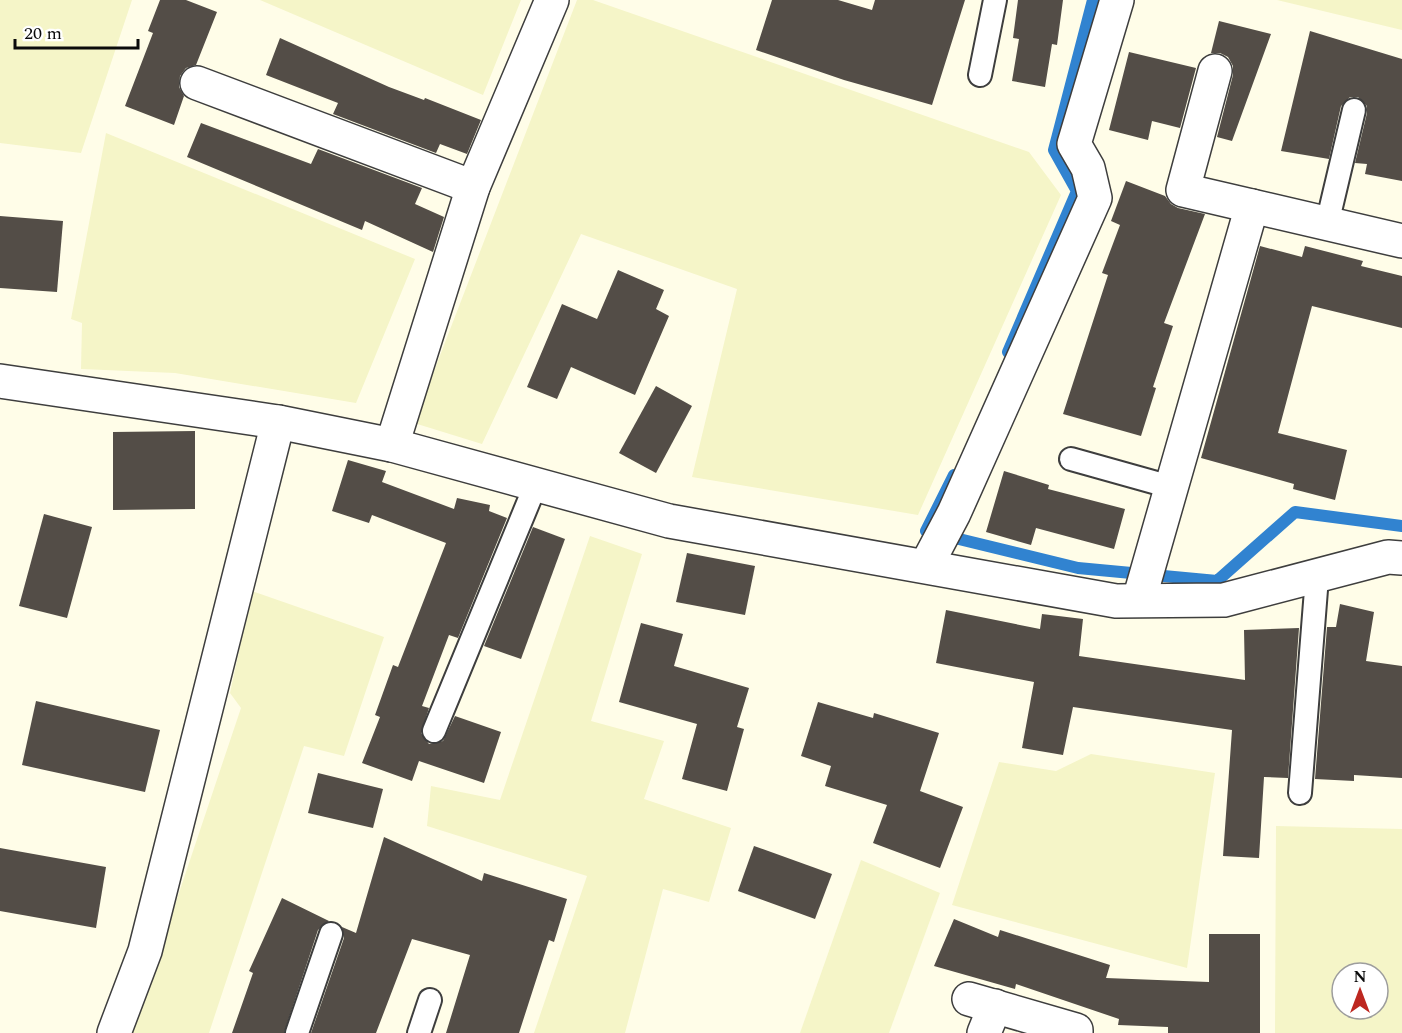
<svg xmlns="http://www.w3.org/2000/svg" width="1402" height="1033" viewBox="0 0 1402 1033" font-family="Spectral,serif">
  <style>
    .farmland { fill: #f5f5c8; fill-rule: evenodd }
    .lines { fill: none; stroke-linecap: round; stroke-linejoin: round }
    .stream { stroke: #3183d0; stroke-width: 12 }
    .building { fill: #534d47 }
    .lane-casing { stroke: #3e3e3e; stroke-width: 26 }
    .street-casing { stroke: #3e3e3e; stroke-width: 36 }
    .lane { stroke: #fff; stroke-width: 22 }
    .street { stroke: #fff; stroke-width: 33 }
  </style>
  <rect width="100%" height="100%" fill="#fffde8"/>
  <g class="farmland">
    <path d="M0 0H132L81 153 0 143Z"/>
    <path d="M260 0H521L483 95Z"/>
    <path d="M577 0H593L1029 152 1061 195 918 515 692 477 737 289 581 234 482 444 414 423Z"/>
    <path d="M1277 0H1402V30Z"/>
    <path d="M106 133 415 259 356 403 175 373 81 369 82 323 71 319Z"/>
    <path d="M590 536 642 554 591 721 664 741 644 799 731 828 709 902 663 889 625 1033H534L587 876 427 826 431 786 500 800Z"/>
    <path d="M252 591 384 637 344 756 304 746 209 1033H132L241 708 230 693Z"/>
    <path d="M1091 754 1215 773 1187 968 952 905 999 762 1056 771Z"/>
    <path d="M1276 826 1402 829V1033H1275ZM1342 973H1378V1009H1342Z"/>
    <path d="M861 860 940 893 889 1033H800Z"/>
  </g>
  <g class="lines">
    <g class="stream">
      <path d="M1008 352 1077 191 1054 150 1093 0"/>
      <path d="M954 475 926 531 1078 568 1217 581 1295 512 1402 526"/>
    </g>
  </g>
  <g class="building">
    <path d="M160 0H186L217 12 196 65 186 68 180 76 179 87 184 96 174 125 125 106 153 33 148 31Z"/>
    <path d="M772 0H838L872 10 875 0H965L932 105 844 80 756 50Z"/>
    <path d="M1018 0H1063L1057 45 1052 44 1045 87 1012 81 1019 39 1013 38Z"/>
    <path d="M1219 21 1271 34 1232 141 1217 137 1233 75V66L1228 57 1220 53H1211Z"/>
    <path d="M1310 31 1402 59V181L1365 174 1367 164 1355 163 1367 113V106L1358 97H1350L1341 106 1329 159 1281 151Z"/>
    <path d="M280 38 389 87 424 100 425 98 481 120 467 154 440 144 436 153 333 114 338 103 266 75Z"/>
    <path d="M1129 52 1196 68 1180 128 1152 121 1148 140 1109 130Z"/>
    <path d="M201 123 311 164 318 149 422 188 415 204 444 217 433 252 365 221 362 230 187 157Z"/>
    <path d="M1126 181 1165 196 1171 204 1178 208 1205 214 1164 323 1173 326 1153 387 1156 388 1141 436 1063 414 1108 275 1102 273 1120 225 1111 221Z"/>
    <path d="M0 216 63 221 57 292 0 288Z"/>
    <path d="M1260 246 1302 257 1305 246 1363 261 1361 266 1402 276V328L1312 306 1278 433 1347 450 1335 500 1293 489 1294 484 1201 458Z"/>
    <path d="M618 270 664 290 656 309 669 316 635 395 571 367 557 399 527 387 562 304 597 319Z"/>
    <path d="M656 386 692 406 656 473 619 453Z"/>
    <path d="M195 431V509L113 510V432Z"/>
    <path d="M348 460 386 471 382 482 454 509 457 498 490 505 489 511 507 518 458 638 449 635 422 706 429 708 421 733 429 744 443 741 455 716 501 732 484 783 419 761 412 781 362 763 380 717 375 715 393 665 398 667 446 543 372 515 369 523 332 511Z"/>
    <path d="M1004 471 1049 485 1048 489 1125 509 1114 549 1036 528 1031 545 986 532Z"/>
    <path d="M44 514 92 527 67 618 19 606Z"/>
    <path d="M533 527 565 539 521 659 484 646Z"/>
    <path d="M687 553 755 566 745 615 676 602Z"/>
    <path d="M1340 604 1374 612 1366 661 1402 666V778L1354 775V781L1315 779 1327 627H1336Z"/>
    <path d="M946 610 1040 629 1042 614 1083 619 1079 656 1245 680 1244 630 1299 628 1288 778 1264 777 1259 858 1223 856 1232 730 1073 707 1063 755 1022 748 1034 682 936 663Z"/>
    <path d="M641 623 683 634 674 666 749 688 737 727 744 729 727 791 682 779 697 724 619 702Z"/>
    <path d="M36 701 160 730 145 792 22 765Z"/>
    <path d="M818 702 873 718 874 713 939 733 920 791 963 807 940 868 873 843 887 805 825 786 831 766 801 756Z"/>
    <path d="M318 773 383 789 373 828 308 813Z"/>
    <path d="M384 837 482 881 484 873 567 899 554 942 549 940 519 1033H446L470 955 412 939 376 1033H311L344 938 342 927 356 933Z"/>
    <path d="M754 846 832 874 815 919 738 891Z"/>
    <path d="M0 848 106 867 96 928 0 911Z"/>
    <path d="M282 898 329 921 318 930 284 1033H232L253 973 249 971Z"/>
    <path d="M954 919 998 937 1000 930 1110 965 1106 978 1209 982V934H1260V1033H1168V1027L1118 1025 1119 1019 1016 984 1015 989 934 966Z"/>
  </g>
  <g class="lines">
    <defs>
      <g id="lane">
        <path d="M980 75 995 0"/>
        <path d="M1327 224 1354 110"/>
        <path d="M1071 459 1171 487"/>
        <path d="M434 731 536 484"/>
        <path d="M1300 793 1317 577"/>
        <path d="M297 1033 331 934"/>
        <path d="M419 1033 430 1000"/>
      </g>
      <g id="street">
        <path d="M1215 71 1183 190 1402 241"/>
        <path d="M197 83 473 187"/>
        <path d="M0 381 278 422 392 445 669 521 1116 601 1224 600 1388 557 1402 558"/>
        <path d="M392 445 473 187 552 0"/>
        <path d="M926 566 954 513 1095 198 1088 168 1074 144 1117 0"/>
        <path d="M1139 600 1252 206"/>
        <path d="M969 999 1076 1030V1033"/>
        <path d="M114 1033 145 951 278 422"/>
        <path d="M984 1033 995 1006"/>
      </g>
    </defs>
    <use href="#lane" class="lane-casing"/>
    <use href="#street" class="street-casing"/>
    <use href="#lane" class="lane"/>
    <use href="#street" class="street"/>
  </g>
  <g transform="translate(1360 991)"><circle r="28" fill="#ffffff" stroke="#9d9d9d" stroke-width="1.5"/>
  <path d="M0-4.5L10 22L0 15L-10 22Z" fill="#bd2720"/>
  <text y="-9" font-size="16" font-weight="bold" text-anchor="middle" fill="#0b0b0b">N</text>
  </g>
  <path d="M15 39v9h123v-9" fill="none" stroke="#0b0b0b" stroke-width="3"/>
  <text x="24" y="39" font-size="18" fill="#0b0b0b" stroke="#ffffff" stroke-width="4.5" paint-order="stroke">20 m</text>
</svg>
